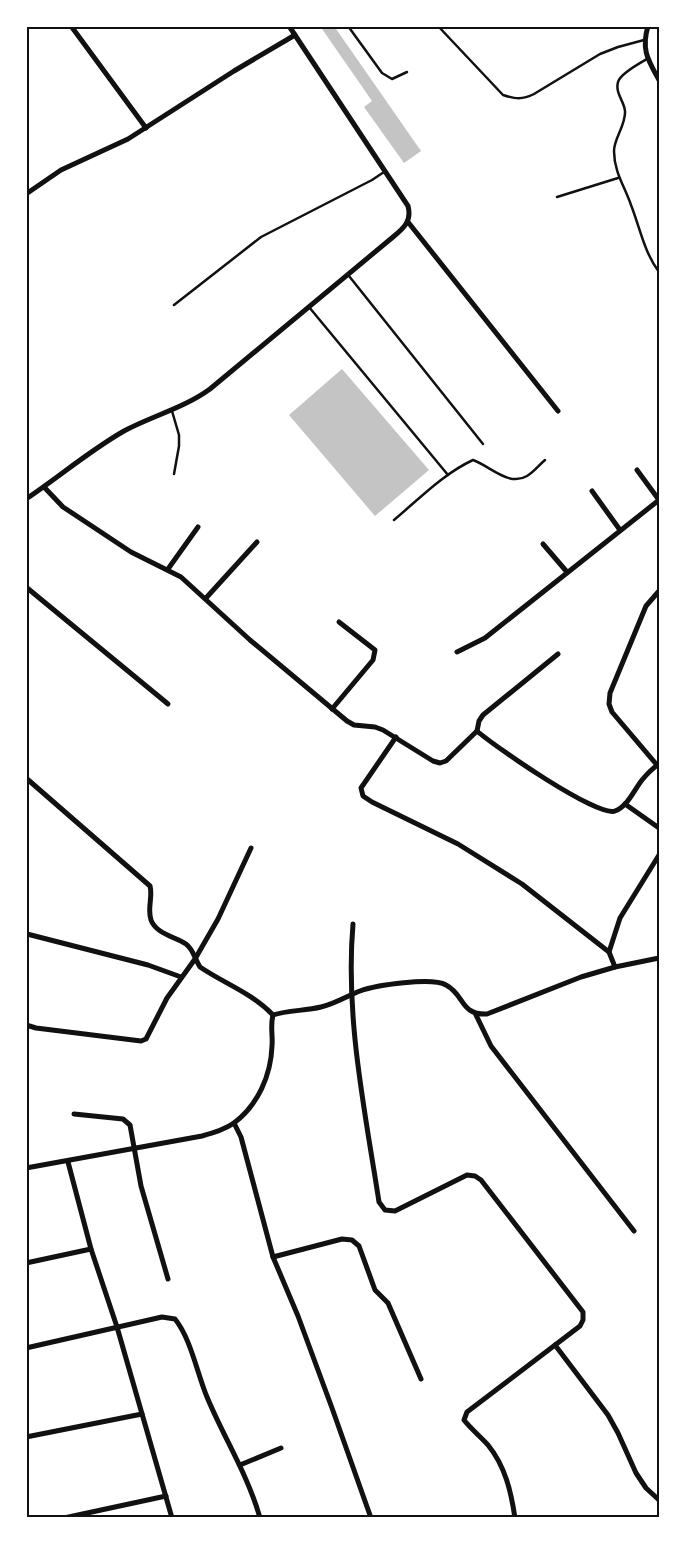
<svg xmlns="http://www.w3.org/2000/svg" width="685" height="1544" viewBox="0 0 685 1544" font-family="'Source Sans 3',sans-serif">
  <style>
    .building { fill: #c4c4c4 }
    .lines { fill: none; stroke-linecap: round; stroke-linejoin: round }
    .service { stroke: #111; stroke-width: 2.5 }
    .minor { stroke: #111; stroke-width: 5 }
    .neatline { fill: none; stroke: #111; stroke-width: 2 }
  </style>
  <rect width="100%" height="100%" fill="#fff"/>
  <g class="building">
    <path d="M320 26H334L421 151 404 163 364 107 372 101Z"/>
    <path d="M342 369 429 470 375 516 289 415Z"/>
  </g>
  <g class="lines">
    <g class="service">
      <path d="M348 26 382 73 392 79 407 72"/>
      <path d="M438 26 503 95C516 99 522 100 534 94L600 54 618 47 644 40"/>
      <path d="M647 59C640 63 620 74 618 82 615 93 624 101 625 111 626 125 614 138 614 151 614 172 625 187 631 205 640 228 644 252 659 272"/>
      <path d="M557 197 618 178"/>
      <path d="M349 276 483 444"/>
      <path d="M174 305 261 237 372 180 384 172"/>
      <path d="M309 307 448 475"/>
      <path d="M172 411 179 435V446L174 474"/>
      <path d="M394 520C419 499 443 474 473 460 490 466 509 487 527 476 534 472 539 465 545 460"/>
    </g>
    <g class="minor">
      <path d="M71 26 146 128"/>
      <path d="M648 26C641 50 648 60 659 80"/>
      <path d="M26 194 61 170 128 139 234 71 295 35"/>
      <path d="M408 222 558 411"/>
      <path d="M44 487 63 507 131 552 181 577 250 640 347 721 354 725 375 727 383 730 433 761 440 763 446 761 477 731C494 746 598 818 615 811 628 806 634 790 642 780 647 774 653 768 659 764"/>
      <path d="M592 491 620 530"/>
      <path d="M26 499C59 477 89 451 124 431 152 416 184 408 210 389L393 237C404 228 412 221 408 206L289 26"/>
      <path d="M543 544 567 572"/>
      <path d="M168 569 198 527"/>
      <path d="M26 587 168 704"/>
      <path d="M206 598 257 542"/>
      <path d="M457 652 485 638 659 500 637 470"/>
      <path d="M332 709 373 660 375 650 339 622"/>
      <path d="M477 731 479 721 483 715 558 654"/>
      <path d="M396 737 361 788 363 796 372 802 458 844 522 884 609 952"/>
      <path d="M657 765 612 712 609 704 610 693 646 606 659 591"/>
      <path d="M26 778 150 886C153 897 147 909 151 920 156 934 176 937 186 944 193 949 195 959 200 967 225 984 252 993 273 1015"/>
      <path d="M625 804 659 828"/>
      <path d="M353 924C345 1017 365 1111 379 1202L385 1210 395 1211 467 1175 475 1176 481 1180 583 1312V1320L580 1326 467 1412 464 1420C471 1429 480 1436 488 1445 505 1466 511 1491 515 1518"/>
      <path d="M27 934 148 965 181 977"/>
      <path d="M615 967 609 952 620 918 659 855"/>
      <path d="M476 1015 491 1046 634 1231"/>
      <path d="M26 1025 36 1028 141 1041 146 1039 167 998 195 959 218 919 251 848"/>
      <path d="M74 1114 123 1119 130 1125 141 1186 168 1279"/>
      <path d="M234 1123 241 1137 273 1257 298 1316 332 1408 371 1518"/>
      <path d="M68 1162 91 1249 117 1327 172 1518"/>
      <path d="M26 1168 202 1136C213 1133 224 1130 234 1123 258 1105 271 1075 272 1046 273 1035 270 1026 273 1015 288 1010 305 1011 321 1007 335 1004 347 996 360 991 376 985 432 977 446 985 465 995 460 1015 487 1014L581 977 615 967 659 958"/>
      <path d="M273 1257 342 1239 352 1240 359 1246 375 1290 388 1303 421 1379"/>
      <path d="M26 1263 91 1249"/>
      <path d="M555 1345 608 1415 618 1433 636 1473 646 1488 659 1500"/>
      <path d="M26 1348 162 1317 175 1319C191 1339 197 1373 207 1397 224 1438 248 1475 260 1518"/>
      <path d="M26 1437 142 1414"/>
      <path d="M240 1465 281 1448"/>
      <path d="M64 1518 166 1496"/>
    </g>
  </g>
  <rect width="685" height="1544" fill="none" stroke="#ffffff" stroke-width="55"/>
  <rect x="28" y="28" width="630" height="1488" class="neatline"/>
</svg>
